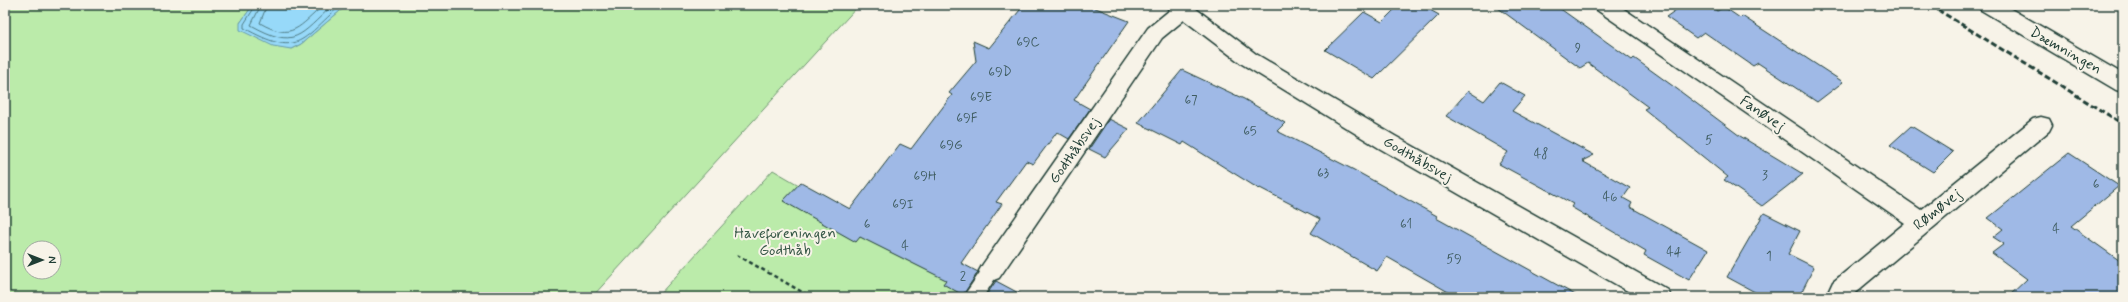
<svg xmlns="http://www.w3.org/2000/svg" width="2128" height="302" viewBox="0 0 2128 302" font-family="Mynerve,sans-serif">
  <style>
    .green { fill: #bbebaa; stroke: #6d946f; fill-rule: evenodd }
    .water { fill: #97d9f9; stroke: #679baa }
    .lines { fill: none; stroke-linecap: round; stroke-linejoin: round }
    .shore { stroke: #4f7b83; stroke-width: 1 }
    .building { fill: #9fb9e6; stroke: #1f3d34 }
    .lane-casing { stroke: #1f3d34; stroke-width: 3 }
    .street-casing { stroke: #1f3d34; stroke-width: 3 }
    .path { stroke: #1f3d34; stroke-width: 2.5; stroke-dasharray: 4 3; stroke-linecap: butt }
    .lane { fill: #f7f3e8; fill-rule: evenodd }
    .street { fill: #f7f3e8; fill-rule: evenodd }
    .rail { stroke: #1f3d34; stroke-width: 3; stroke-dasharray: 6 3; stroke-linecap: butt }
    .labels { text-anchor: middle; stroke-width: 4; stroke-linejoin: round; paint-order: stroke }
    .number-label { font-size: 13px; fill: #3f5c60 }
    .street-label { font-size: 15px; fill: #1f3d34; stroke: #f7f3e8 }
    .park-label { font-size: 15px; fill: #365746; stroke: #f7f3e8 }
  </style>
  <rect width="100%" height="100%" fill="#f7f3e8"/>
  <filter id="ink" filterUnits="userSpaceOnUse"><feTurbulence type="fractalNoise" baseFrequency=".025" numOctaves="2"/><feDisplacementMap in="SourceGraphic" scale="8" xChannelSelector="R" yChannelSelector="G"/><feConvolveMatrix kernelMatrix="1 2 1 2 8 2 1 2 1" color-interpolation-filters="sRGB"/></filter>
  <g filter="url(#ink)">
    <g class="green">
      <path d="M5 5H253L240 23 291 49 301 44 347 5H859L592 297H5ZM30 248H54V272H30Z"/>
      <path d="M773 170 992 297H657Z"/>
    </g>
    <path class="water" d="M253 5H347L301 44 291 49 273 46 240 30V23Z"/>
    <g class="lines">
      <g class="shore">
        <path d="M256 5 244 24V28C299 58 299 42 341 5"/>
        <path d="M261 5 251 25C296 50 299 36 333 5"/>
        <path d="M267 5 260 23C293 42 299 26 324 5"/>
      </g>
    </g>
    <g class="building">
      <path d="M1024 5H1088L1129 21 1074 100 1090 109 1069 139 1057 132 1033 164 1026 161 996 202 1002 204 961 263 978 272 963 295 943 284 946 280 860 237 856 242 783 201 801 182 850 209 900 144 911 149 952 95 949 93 976 61 973 41 989 48Z"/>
      <path d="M1399 5H1421L1439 15 1374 79 1325 50 1364 12 1382 22Z"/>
      <path d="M1494 5H1555L1632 60 1634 58 1677 89 1740 136 1803 174 1762 206 1724 180 1728 177 1644 109 1648 107 1588 63 1580 68Z"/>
      <path d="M1683 5H1709L1717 11 1724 7 1740 18 1742 16 1843 82 1817 102 1758 63 1753 66 1704 32 1696 38 1666 17Z"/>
      <path d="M1182 70 1244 99 1285 123 1277 131 1354 170 1437 216 1436 218 1579 297H1457L1387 257 1377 271 1311 233 1320 219 1260 188 1259 189 1184 142 1182 145 1138 123Z"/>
      <path d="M1500 82 1525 96 1512 111 1594 155 1582 161 1630 188 1623 198 1632 203 1630 207 1708 250 1689 280 1644 255 1646 251 1571 207 1573 204 1499 164 1508 152 1446 116 1468 91 1484 101Z"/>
      <path d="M1109 119 1129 129 1105 157 1089 149Z"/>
      <path d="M1911 126 1953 152 1933 172 1890 145Z"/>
      <path d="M2069 153 2119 186 2071 226 2123 263V290L2115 297H2008L2027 279 1992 253 2004 244 1993 237 2003 229 1988 218Z"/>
      <path d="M1764 213 1800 231 1788 254 1814 267 1799 297H1764L1727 277Z"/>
      <path d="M996 281 1026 297H985Z"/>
    </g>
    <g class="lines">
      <defs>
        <path id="lane" d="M991 263 997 265 1000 271 983 297H963L985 265Z"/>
        <g id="street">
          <path d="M1167 5H1191L1256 54 1395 136 1668 290 1671 297H1638L1379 148 1242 64 1184 20 1162 38 999 278 991 281 983 278 979 271 983 264 1148 28 1170 10Z"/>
          <path d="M1594 5H1618L1921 210 2033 119 2041 117 2049 119 2052 125 2049 131 1850 297H1826L1833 282 1905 223 1597 10Z"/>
          <path d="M1978 5H2004L2123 74V92L2116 90 1981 10Z"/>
        </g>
      </defs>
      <use href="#lane" class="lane-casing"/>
      <use href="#street" class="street-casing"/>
      <path class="path" d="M737 255 811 297"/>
      <use href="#lane" class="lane"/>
      <use href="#street" class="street"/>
      <path class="rail" d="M1930 5 2123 124"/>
    </g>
  </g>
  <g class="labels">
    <g class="number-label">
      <text x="1028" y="46">69C</text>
      <text x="1578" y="52">9</text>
      <text x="1000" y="76">69D</text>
      <text x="981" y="101">69E</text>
      <text x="1191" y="104">67</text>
      <text x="967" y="122">69F</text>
      <text x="1250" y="135">65</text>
      <text x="1709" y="144">5</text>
      <text x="951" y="149">69G</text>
      <text x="1541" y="158">48</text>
      <text x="1323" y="177">63</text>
      <text x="1765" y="179">3</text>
      <text x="925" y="180">69H</text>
      <text x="2096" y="188">6</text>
      <text x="1610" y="201">46</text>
      <text x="903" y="208">69I</text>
      <text x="867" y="228">6</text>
      <text x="1406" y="228">61</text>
      <text x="2056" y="233">4</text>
      <text x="905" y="250">4</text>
      <text x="1674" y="256">44</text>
      <text x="1769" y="260">1</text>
      <text x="1454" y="263">59</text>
      <text x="963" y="280">2</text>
    </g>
    <g class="street-label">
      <text transform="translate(2066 50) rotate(30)" y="5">Dæmningen</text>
      <text transform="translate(1763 113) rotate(34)" y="5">Fanøvej</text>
      <text transform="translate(1074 150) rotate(-55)" y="5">Godthåbsvej</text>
      <text transform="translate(1418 159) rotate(30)" y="5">Godthåbsvej</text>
      <text transform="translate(1937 209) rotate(-39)" y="5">Rømøvej</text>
    </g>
    <g class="park-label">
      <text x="785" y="238">Haveforeningen<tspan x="785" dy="17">Godthåb</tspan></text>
    </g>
  </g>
  <rect width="2128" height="302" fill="none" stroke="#f7f3e8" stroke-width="20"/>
  <rect x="10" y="10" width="2108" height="282" fill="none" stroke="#1f3d34" stroke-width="1.5" filter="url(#ink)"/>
  <g transform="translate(42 260) rotate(90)"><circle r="19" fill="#f7f3e8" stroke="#a1aaa0"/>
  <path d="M0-3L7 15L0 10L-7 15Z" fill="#1f3d34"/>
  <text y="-6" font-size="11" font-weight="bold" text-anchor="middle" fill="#1f3d34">N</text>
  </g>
</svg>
